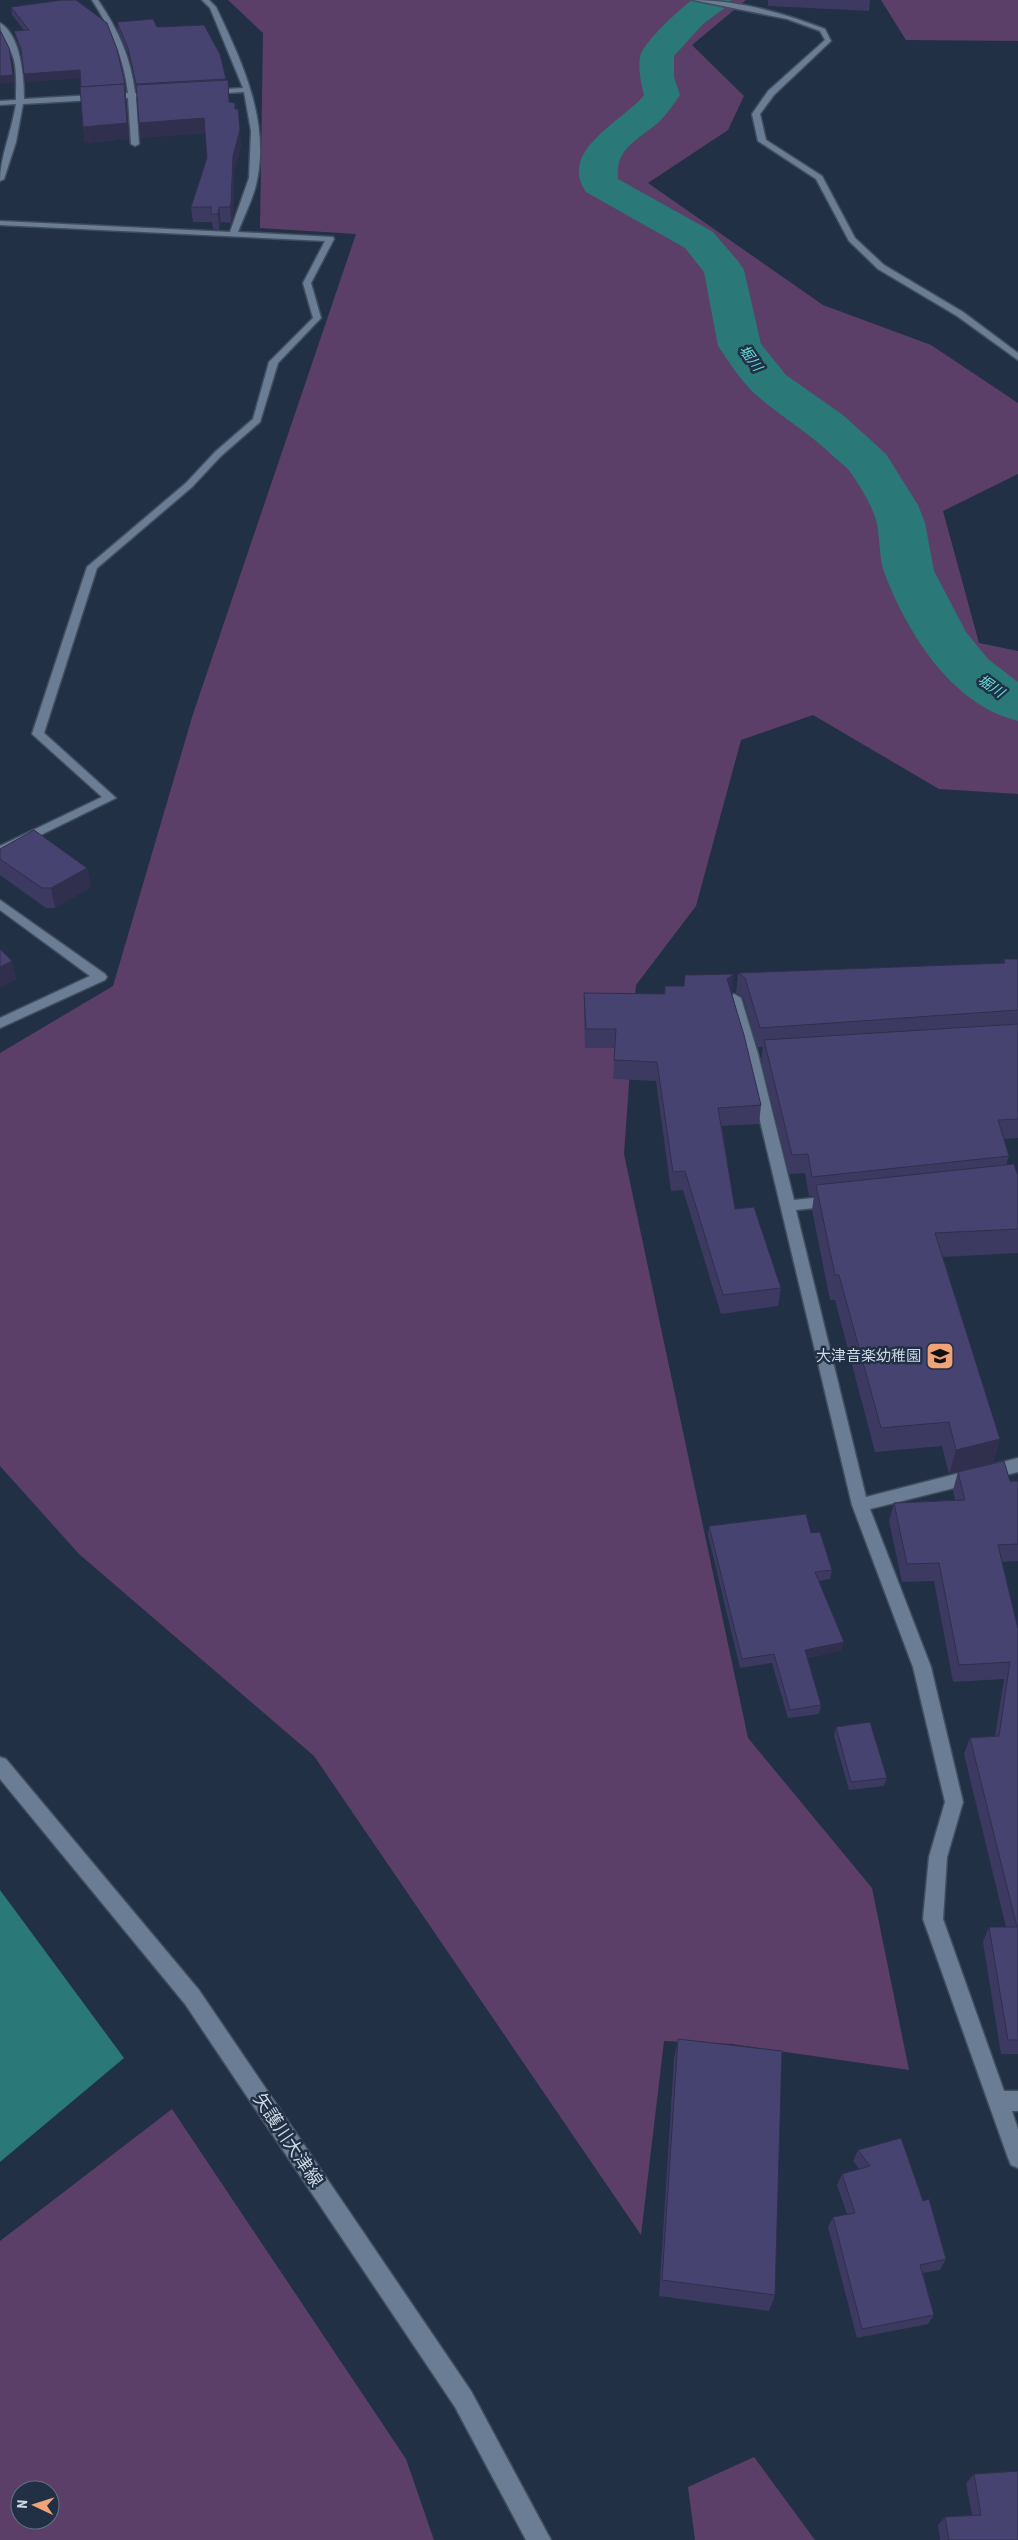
<svg xmlns="http://www.w3.org/2000/svg" width="1018" height="2540" viewBox="0 0 1018 2540" font-family="'Roboto Condensed','Noto Sans JP',sans-serif">
  <style>
    .green { fill: #5c3f68; fill-rule: evenodd }
    .water { fill: #2a7877 }
    .lines { fill: none; stroke-linecap: round; stroke-linejoin: round }
    .river { fill: #2a7877; fill-rule: evenodd }
    .street-casing { stroke: #404d5e; stroke-width: 3 }
    .secondary-casing { stroke: #404d5e; stroke-width: 3 }
    .street { fill: #6b7d94; fill-rule: evenodd }
    .secondary { fill: #6b7d94; fill-rule: evenodd }
    .wall { fill: #3c3a60 }
    .shaded-wall { fill: #312f4e }
    .building { fill: #464370; stroke: #312f4e }
    .labels { text-anchor: middle; stroke-width: 5; stroke-linejoin: round; paint-order: stroke }
    .far-water-label { font-size: 14px; font-style: italic; fill: #66dad7; stroke: #213044 }
    .poi-label { font-size: 15px; fill: #cdd7e3; stroke: #213044; text-anchor: end }
    .near-street-label { font-size: 18px; fill: #cdd7e3; stroke: #213044 }
  </style>
  <rect width="100%" height="100%" fill="#213044"/>
  <g class="green">
    <path d="M228 0H746L692 45 744 96 728 130 648 183 823 305 931 345 1018 403V474L943 511 979 643 1018 651V794L939 789 813 715 741 740 696 906 636 985 624 1154 748 1738 872 1888 909 2070 732 2044 664 2041 641 2235 314 1756 79 1554 0 1466V1053L113 986 193 714 356 234 260 228 263 33Z"/>
    <path d="M881 0H1018V41L906 40Z"/>
    <path d="M172 2109 406 2459 434 2540H0V2241ZM20 2490H50V2520H20Z"/>
    <path d="M754 2457 815 2540H695L688 2487Z"/>
  </g>
  <path class="water" d="M0 1890 124 2058 0 2162Z"/>
  <g class="lines">
    <path class="river" d="M692 0H731L726 7 703 24 674 56V77L680 95C674 104 668 112 661 120 640 140 615 146 618 179L713 232 738 261 744 270 761 344 786 375 843 415 886 454 918 505 925 523 934 571 966 632 988 659 1018 682V721C952 705 907 633 884 572 879 557 880 539 877 524 873 506 861 488 851 473 846 466 838 461 832 455 808 432 780 416 755 394 741 381 729 362 718 346L704 272 685 248 586 192C557 150 624 121 644 95 641 83 638 70 640 57 642 43 681 8 692 0Z"/>
    <defs>
      <g id="street">
        <path d="M92 0H98C118 29 131 58 135 93L156 92 160 94 136 97 139 144 135 146 131 144 128 98 23 104 16 142 4 179 0 181C0 157 12 130 16 104L0 105V101L16 100C16 87 17 73 14 60 11 47 0 36 0 23 21 35 24 78 24 99L128 93C124 58 111 29 92 0Z"/>
        <path d="M202 0H209L216 7C242 62 271 122 256 185 252 201 244 216 238 232L333 237 334 239 311 283 321 318 278 363 260 422 221 456 192 487 97 568 44 733 116 798 0 855V846L102 797 32 734 87 567 186 483 215 452 253 419 269 362 313 318 303 283 325 241 0 225V221L230 232 249 178 251 131 244 92 209 94 205 92 209 90 243 88 210 8Z"/>
        <path d="M693 0C737 0 784 13 825 29L831 41 774 95 760 114 766 140 822 176 855 238 884 265 963 312 1018 353V360L957 316 878 269 849 241 816 179 758 141 752 114 768 91 825 40 820 31 787 19Z"/>
        <path d="M0 900 105 974 107 977 105 980 0 1028V1018L90 976 0 910Z"/>
        <path d="M734 994 741 998 758 1054 794 1200 833 1196 838 1197 840 1201 838 1205 833 1206 796 1210 866 1497 1018 1458V1472L870 1509 931 1667 963 1802 947 1857 943 1919 1004 2091H1018V2111H1012L1018 2129V2168L1011 2165 1008 2158 923 1919 929 1857 945 1802 913 1667 852 1505 744 1054 727 998Z"/>
      </g>
      <path id="secondary" d="M0 1757 6 1759 199 1990 471 2391 551 2540H526L455 2407 185 2004 0 1779Z"/>
    </defs>
    <use href="#street" class="street-casing"/>
    <use href="#secondary" class="secondary-casing"/>
    <use href="#street" class="street"/>
    <use href="#secondary" class="secondary"/>
  </g>
  <g class="wall">
    <path d="M768 0H870L869 11 768 6Z"/>
    <path d="M11 7 125 84 129 139 85 143 83 127 80 78 25 82 22 56 16 38 14 31 24 30 12 15Z"/>
    <path d="M117 22 157 27 220 54 230 103 235 109 241 145 234 171 233 218 231 223 221 222 219 230 213 229 212 222H193L191 207 207 158 205 133 140 138 139 123 137 92 129 56 118 30Z"/>
    <path d="M0 849 87 868 91 887 55 908H46L0 875Z"/>
    <path d="M1004 959H1018V1138L1003 1139 1009 1156 1006 1165 1018 1176V1253L943 1257 1000 1439 993 1463 949 1474 942 1446 875 1452 835 1300H830L812 1210 814 1196H809L805 1173 789 1174 761 1060 763 1047H757L743 997 736 993 738 973 1003 964Z"/>
    <path d="M665 986 732 993 761 1105 759 1124 722 1126 735 1209 781 1288 778 1306 721 1314 683 1190 671 1191 656 1081 613 1079 615 1048H585L584 1013V993L664 994Z"/>
    <path d="M958 1472 1010 1481H1018V1561L1002 1562 1018 1629V2054H1001L983 1942 989 1927H1006L964 1754 970 1738 995 1736 1004 1679 953 1682 934 1581 902 1582 889 1521 894 1503 955 1500 953 1490Z"/>
    <path d="M709 1526 811 1533 832 1570 830 1579 819 1581 841 1651 807 1658 821 1705 819 1714 788 1718 772 1663 740 1668 708 1535Z"/>
    <path d="M836 1727 887 1778 884 1786 849 1790 834 1736Z"/>
    <path d="M678 2039 775 2295 769 2311 659 2296 674 2059Z"/>
    <path d="M858 2150 923 2201 946 2259 940 2270 923 2273 934 2315 928 2324 857 2338 828 2227 833 2217 847 2214 837 2185 842 2174 859 2169 853 2161Z"/>
    <path d="M974 2474 1018 2540H940L938 2525 945 2517 972 2515 966 2483Z"/>
  </g>
  <g class="shaded-wall">
    <path d="M11 56 14 83 0 84V76Z"/>
    <path d="M80 70 81 78 25 82 24 74Z"/>
    <path d="M124 84 126 100 129 139 85 143 83 127Z"/>
    <path d="M204 118 206 133 140 138 139 123Z"/>
    <path d="M240 130 241 145 234 171 233 218 231 223 230 207 233 156Z"/>
    <path d="M219 207 221 222 219 230 218 214Z"/>
    <path d="M87 868 91 887 55 908 51 888Z"/>
    <path d="M12 961 17 979 0 988V967Z"/>
    <path d="M734 974 732 993 725 999 727 979Z"/>
    <path d="M1000 1439 993 1463 949 1474 956 1450Z"/>
    <path d="M844 1642 841 1651 803 1659 805 1650Z"/>
  </g>
  <g class="building">
    <path d="M62 0H76L107 23 117 49 125 84 81 87 80 70 24 74 21 49 14 31 29 30 11 7Z"/>
    <path d="M153 19 157 27 204 25 220 54 226 79 136 84 128 48 117 22Z"/>
    <path d="M0 32H1L9 48 13 75 0 76Z"/>
    <path d="M228 80 229 102 235 103V109H238L240 130 233 156 231 203 230 207H219L218 214H211V207H191L207 158 204 118 139 123 136 85Z"/>
    <path d="M124 84 127 123 83 127 80 87Z"/>
    <path d="M34 830 87 868 51 888H42L0 859V849Z"/>
    <path d="M0 949 12 961 0 967Z"/>
    <path d="M1004 959H1018V1010L760 1028 745 978 738 973 1005 963Z"/>
    <path d="M734 974 727 979 744 1035 761 1105 718 1108 735 1209 754 1207 781 1288 723 1295 685 1171 673 1172 657 1062 614 1060 616 1029H586L584 993 665 994V986H684L685 975Z"/>
    <path d="M1018 1024V1119L998 1120 1009 1156 812 1177 808 1154 792 1155 764 1040Z"/>
    <path d="M1014 1164 1018 1176V1229L935 1233 1000 1439 956 1450 949 1422 881 1428 839 1275H835L816 1185Z"/>
    <path d="M1004 1461 1010 1481H1018V1544L998 1545 1018 1629V2040H1008L989 1927H1017L970 1738 999 1736 1010 1662 959 1665 939 1563 907 1564 894 1503 965 1500 958 1472Z"/>
    <path d="M806 1514 811 1533 820 1532 832 1570 815 1572 844 1642 805 1650 821 1705 790 1710 774 1654 742 1659 709 1526Z"/>
    <path d="M870 1722 887 1778 851 1782 836 1727Z"/>
    <path d="M678 2039 782 2051 775 2295 662 2280Z"/>
    <path d="M901 2138 923 2201 929 2199 946 2259 920 2265 934 2315 862 2329 833 2217 855 2213 842 2174 870 2166 858 2150Z"/>
    <path d="M1018 2471V2540H949L945 2517 981 2515 974 2474Z"/>
  </g>
  <defs>
    <symbol id="school-square" viewBox="-11 -11 22 22"><rect x="-9" y="-9" width="18" height="18" rx="4" fill="#f0a279" stroke="#213044"/><path d="M0-5L7-2L0 1L-7-2ZM-4 1L0 2.5L4 1V4Q0 6-4 4Z" fill="#111"/></symbol>
  </defs>
  <g fill-rule="evenodd">
    <use href="#school-square" x="924" y="1340" width="32" height="32"/>
  </g>
  <g class="labels">
    <g class="far-water-label">
      <text transform="translate(751 358) rotate(55)" y="5">堀川</text>
      <text transform="translate(991 686) rotate(35)" y="5">堀川</text>
    </g>
    <g class="poi-label">
      <text x="921" y="1361">大津音楽幼稚園</text>
    </g>
    <g class="near-street-label">
      <text transform="translate(288 2140) rotate(56)" y="6">矢護川大津線</text>
    </g>
  </g>
  <g transform="translate(35 2505) rotate(274)"><circle r="24" fill="#213044" stroke="#667384"/>
  <path d="M0-4L9 19L0 12L-9 19Z" fill="#f0a279"/>
  <text y="-8" font-size="14" font-weight="bold" text-anchor="middle" fill="#cdd7e3">N</text>
  </g>
</svg>
